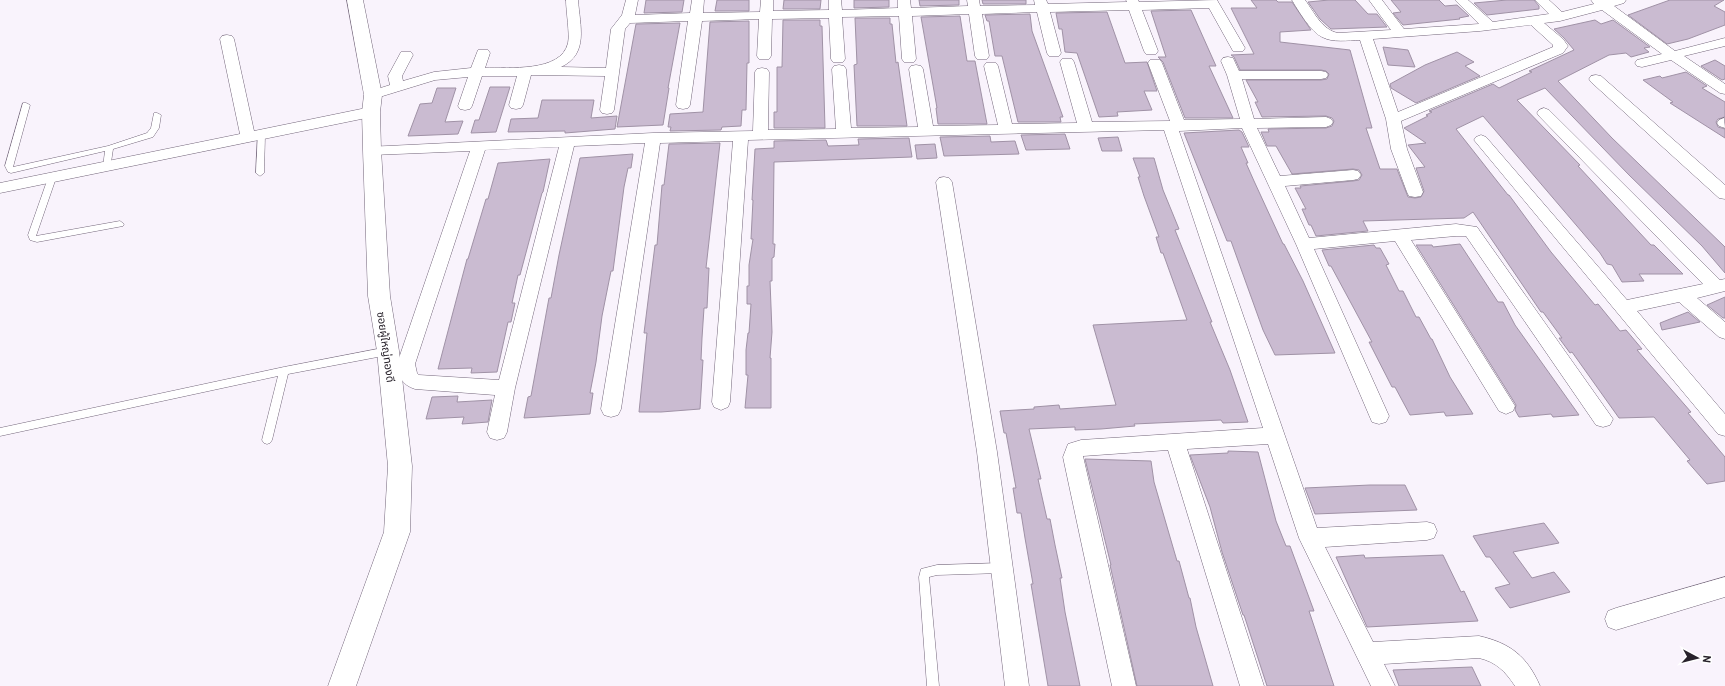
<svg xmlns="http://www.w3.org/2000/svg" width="1725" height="686" viewBox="0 0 1725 686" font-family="Barlow,'Noto Sans Thai',sans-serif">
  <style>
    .building { fill: #cabbd1; stroke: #a092a6 }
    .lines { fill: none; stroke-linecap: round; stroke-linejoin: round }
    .service-casing { stroke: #74677b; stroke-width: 1 }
    .minor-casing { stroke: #74677b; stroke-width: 1 }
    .tertiary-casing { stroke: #74677b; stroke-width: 1 }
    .service { fill: #fff; fill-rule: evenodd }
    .minor { fill: #fff; fill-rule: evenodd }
    .tertiary { fill: #fff; fill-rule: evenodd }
    .labels { text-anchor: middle; stroke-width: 3; stroke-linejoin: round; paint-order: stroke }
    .street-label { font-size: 11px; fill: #28222b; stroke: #fff }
  </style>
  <rect width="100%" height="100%" fill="#f9f3fc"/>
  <g class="building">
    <path d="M646 0H684L682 12 644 13Z"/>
    <path d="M717 0H749V11H715Z"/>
    <path d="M784 0H821L820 9H783Z"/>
    <path d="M854 0H889V7L854 8Z"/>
    <path d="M919 0H959V5L920 6Z"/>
    <path d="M982 0H1026V4H983Z"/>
    <path d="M1251 0H1276L1278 2H1292L1311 30 1280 32V42L1350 50 1372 128H1366L1380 169H1397L1408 197 1415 198 1421 197 1424 191 1416 168 1425 167 1408 145 1426 143 1404 128 1428 116 1426 115 1432 112 1429 111 1493 84 1499 88 1532 72 1529 71 1574 50 1564 38 1554 29 1595 20 1601 24 1613 20 1650 47 1644 48 1649 52 1631 57 1626 53 1609 55 1558 81 1612 138 1725 247V273L1702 246 1629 175 1545 88 1517 100 1580 165 1578 166 1651 245H1654L1683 274H1639L1644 281 1622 282 1612 265 1607 264 1600 253 1483 116 1456 129 1508 195H1509L1551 252 1595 305 1598 304 1620 331 1626 330 1642 349 1637 350 1691 412 1688 413 1725 457V481L1707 484 1687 461 1690 460 1654 417 1619 418 1572 352 1570 353 1559 338H1562L1543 312H1541L1473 212 1464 218 1363 221 1368 231 1316 236 1311 225H1309L1302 209H1306L1295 188H1301L1300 186 1353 181 1359 180 1362 175 1359 170 1353 169 1292 174 1276 146H1267L1261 132H1269L1268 129 1326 128 1332 126 1334 121 1332 118 1326 116 1262 117 1255 102H1258L1246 80H1321L1327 79 1329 74 1326 71 1321 70H1240L1234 57 1231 55 1254 54 1231 8H1257Z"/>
    <path d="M1329 0H1355L1368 14H1377L1387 27 1331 29 1320 19 1308 2Z"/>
    <path d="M1391 0H1439L1445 6 1457 5 1469 16 1459 18 1460 19 1403 25 1393 13 1401 12Z"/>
    <path d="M1507 0H1534L1539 6V9L1487 15 1474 3Z"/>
    <path d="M1670 0H1724L1714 6 1725 12V25L1688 39 1667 44 1628 15Z"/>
    <path d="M1191 10 1216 66H1209L1233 118H1185L1163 62 1158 57H1166L1151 11Z"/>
    <path d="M1107 12 1125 63 1147 62 1157 91H1144L1152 110 1117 112 1118 116 1099 117 1077 53 1065 52 1062 29H1059L1056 13Z"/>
    <path d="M1030 14 1032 31 1063 117H1060L1061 122H1018L1002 56H995L989 21H987L985 15Z"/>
    <path d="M960 16 967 61H975L987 124H938L936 108H937L921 17Z"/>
    <path d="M855 18H890V24H892L896 63 898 62 907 126H857L854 65 857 64Z"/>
    <path d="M783 20H820V26H822L825 128H774V112H777V67H782Z"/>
    <path d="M749 21V63H747L746 110H742L741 126 722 127 721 130 670 131 671 127H668L670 114 703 112 710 22Z"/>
    <path d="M680 23 668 88H669L663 125 617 127 636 24Z"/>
    <path d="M1383 47 1408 50 1415 67 1388 65Z"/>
    <path d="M1457 52 1474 62 1465 66 1480 76 1416 103 1391 88 1390 84 1425 65Z"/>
    <path d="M1715 60 1725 66V79L1722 80 1701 66Z"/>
    <path d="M1686 72 1707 86 1702 88 1725 102V117L1718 119 1716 122 1718 127 1725 129V138L1670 103 1673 102 1643 80 1660 76 1662 78Z"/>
    <path d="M490 87H510L496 132 471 133 475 120H479Z"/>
    <path d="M437 88H456L445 122 463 121 458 134 408 136 420 104 432 103Z"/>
    <path d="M542 100H594L591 118 617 116 615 129 565 133V131L508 132 511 119 538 118Z"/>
    <path d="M1239 130 1242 132 1249 147H1241L1248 163H1246L1254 181 1283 244H1284L1303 281 1335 353 1275 355 1263 330 1231 241H1227L1184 133Z"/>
    <path d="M1065 134 1070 149 1026 150 1021 135Z"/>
    <path d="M990 136 991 142 1015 141 1019 154 944 156 940 137Z"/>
    <path d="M1118 137 1122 151H1102L1098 138Z"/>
    <path d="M909 138 912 157 774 162 773 244H775L774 257 772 258V281H770L772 332 770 358H771V408H745L748 375H746V350L748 333H749L751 304H747V286H749V265L753 239H751L753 200H752L755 149 774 148V141L826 140 828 146 859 145 858 139Z"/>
    <path d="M720 143 706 268H709L707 308H704L702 338 701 360H703L700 409 661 412H639L647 333H644L655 245H657L662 185H664L669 144Z"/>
    <path d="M935 144 937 158 917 159 915 145Z"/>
    <path d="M633 154 631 168H628L624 187 613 271H611L602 316 596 362 590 393H593L590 414 524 418 528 397 531 396 549 298H551L559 255 580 158Z"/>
    <path d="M1133 158H1154L1163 190 1179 229 1175 230 1212 322H1210L1230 370 1248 422 1223 423 1221 420 1134 424 1135 426 1101 429 1075 430V427L1029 429 1041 479H1038L1047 519H1050L1055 545 1062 578H1060L1065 612 1080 686H1048L1031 584H1033L1025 538 1021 513H1017L1013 488H1016L1006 433H1004L1000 411 1034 409V407L1059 405 1060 409 1116 405 1093 325 1187 320 1163 253H1161L1156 237H1159L1144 196 1138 177H1140Z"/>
    <path d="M550 159 543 192 542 193 520 275H518L512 303H515L511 322H508L497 372 471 373 472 368 438 369 467 259H468L486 199H488L498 163Z"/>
    <path d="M1460 244 1498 302H1503L1515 325 1579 415 1553 417 1551 414 1519 417 1515 410 1516 405 1416 245H1432L1433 247Z"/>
    <path d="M1374 245 1376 248H1380L1389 264 1386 265 1399 291H1403L1416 317H1419L1431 339H1432L1450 377 1473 414 1446 416 1444 412 1410 415 1395 387H1392L1369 342H1372L1331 266H1329L1322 250Z"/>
    <path d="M1725 297V318H1723L1707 305Z"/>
    <path d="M1688 312 1700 322 1662 330 1660 323Z"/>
    <path d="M458 396 457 402 492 400 488 422 462 424 464 417 426 419 432 397Z"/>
    <path d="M1228 451 1258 452 1276 521 1286 546H1290L1314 611H1309L1334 686H1267L1244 615H1243L1222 552 1210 507 1190 455 1228 453Z"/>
    <path d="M1085 459 1151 461 1154 482 1177 561H1179L1189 598H1190L1196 627 1213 686H1137L1110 565H1111Z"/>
    <path d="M1370 485H1405L1417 510 1315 514 1305 488Z"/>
    <path d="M1544 523 1559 543 1513 552 1532 578 1554 572 1570 592 1510 608 1495 588 1510 584 1490 557H1486L1473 536Z"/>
    <path d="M1364 555 1365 558 1443 555 1461 592 1464 591 1478 621 1367 627 1336 557Z"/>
    <path d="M1472 667 1481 686H1399L1393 670Z"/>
  </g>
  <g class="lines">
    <defs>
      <g id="service">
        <path d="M23 103H26L30 105 13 167 108 146 147 133 151 128 154 113H157L161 115 159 128 153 137 113 149 110 169 107 170 103 167 105 151 11 173 8 172 5 166Z"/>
        <path d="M258 133H261L265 135 264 173 260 176 256 173Z"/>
        <path d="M52 175 56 178 36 236 120 221 124 224 123 226 37 242 30 240 28 235 48 178Z"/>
        <path d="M388 347 391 348 393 351 391 354 388 355 288 374 272 440 270 443 267 444 264 443 262 440 278 376 0 436V428L284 367Z"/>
        <path d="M1002 563 1006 564 1007 568 1006 572 1002 573 937 575 929 577 939 686H927L919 577 921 569 937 565Z"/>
      </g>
      <g id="minor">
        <path d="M566 0H578C580 26 589 54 561 67L606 68 611 29 622 15 626 0H638L635 15 690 13 692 0H704L703 13 760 12 761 0H773V11L829 10V0H841L842 10 898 8V0H910L911 8 968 6 967 0H979L980 6 1035 5 1034 0H1046L1048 4 1127 2 1126 0H1138L1139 2 1217 0 1245 48 1243 51H1233L1209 8 1142 10 1158 51 1156 54H1146L1144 51 1129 10 1050 12 1061 53 1059 56H1049L1047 53 1037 12 982 14 989 56 987 59H977L975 56 969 14 912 16 916 59 914 62H904L902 59 899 16 842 17 845 59 843 62H833L831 59 829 18 772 19 771 56 769 59H759L757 56 759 19 702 21 690 105 688 108 683 109 678 108 676 105 688 21 630 23 625 29 614 110 612 113 607 114 602 113 600 110 605 76 531 75 523 105 521 108 516 109 511 108 509 105 517 76H482L472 106 470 109 465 110 460 109 458 106 468 77 435 80 373 99 368 98 366 95 368 92 390 85 388 76 401 52H411L413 55 402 76 403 81 434 72 471 68 478 50H488L490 53 485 68C508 67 561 73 568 43 570 34 566 11 566 0Z"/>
        <path d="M1292 0H1305C1314 12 1322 30 1338 33L1391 30 1369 0H1382L1404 29 1479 24 1455 0H1468L1493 22 1549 14 1535 0H1549L1562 12 1594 4 1591 0H1626L1624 3 1614 6 1675 51 1725 38V46L1684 56 1725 84V94L1720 93 1671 60 1642 67 1637 66 1635 63 1637 60 1662 54 1602 10 1560 21 1544 23 1563 39 1568 46 1563 53 1401 121 1407 149 1423 192 1421 196 1415 197 1409 196 1407 192 1391 149 1386 119 1360 40C1348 40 1333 43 1322 37 1311 32 1298 10 1292 0ZM1531 25 1553 45V47L1398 112 1373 39 1480 31Z"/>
        <path d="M227 35 232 36 234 39 254 131 371 107 376 109 378 112 376 115 371 117 0 193V183L240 134 220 39 222 36Z"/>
        <path d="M1228 57 1233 58 1239 71H1321L1326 72 1328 75 1326 78 1321 79H1242L1254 119 1326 117 1331 119 1333 122 1331 125 1326 127 1257 128 1280 176 1353 170 1358 171 1361 175 1358 179 1353 180 1285 186 1309 238 1456 224 1477 227 1613 419 1610 425 1603 427 1596 425 1466 236H1456L1411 240 1515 406 1513 411 1506 414 1499 411 1395 241 1314 249 1389 416 1386 422 1379 424 1372 422 1296 244 1242 128 1179 131 1317 528 1427 522 1434 524 1437 531 1434 538 1427 540 1325 547 1373 642 1479 636C1510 643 1527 656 1540 686H1515C1505 671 1496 662 1479 658L1384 664 1395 686H1371L1299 538 1268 444 1187 449 1264 686H1240L1168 450 1083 456 1136 686H1112L1063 457 1068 444 1081 440 1263 428 1164 130 748 140 730 402 728 407 721 410 714 407 712 402 733 141 660 143 621 409 618 415 611 417 604 415 601 409 645 143 574 146 515 388 507 432 504 438 497 440 490 438 487 432 495 395 415 389C402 385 399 377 397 364L470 151 372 155 367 153 364 150 367 147 653 133 753 131 755 72 757 69 762 68 767 69 769 72 768 130 836 129 832 69 834 66 839 65 844 66 846 69 851 128 918 127 909 69 911 66 916 65 921 66 923 69 933 126 998 125 984 66 986 63H996L998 66 1012 124 1077 123 1060 62 1062 59H1072L1074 62 1092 122 1170 121 1148 63 1150 60H1160L1162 63 1184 120 1240 119 1227 75 1221 61 1223 58ZM559 147 499 380 419 375 417 373 415 364 485 150Z"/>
        <path d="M1596 75 1601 76 1725 185V199L1719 198 1591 82 1589 79 1591 76Z"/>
        <path d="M1544 108 1549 110 1720 280 1725 279V291L1697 298 1725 322V339L1719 337 1679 302 1637 311 1725 414V436L1718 434 1474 140 1476 137 1481 135 1486 137 1627 300 1703 284 1539 116 1537 113 1539 110Z"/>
        <path d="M1724 118 1725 128 1719 126 1717 123 1719 120Z"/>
        <path d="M944 177 949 178 952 182 997 452 1029 686H1005L977 452 936 182 939 178Z"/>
        <path d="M1725 577V597L1616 630 1608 627 1605 619 1608 611 1616 608Z"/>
      </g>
      <path id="tertiary" d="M347 0H363L382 95 380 112 381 150 390 296 399 351 412 466 410 532 356 686H328L384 532 388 466 377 351 368 296 363 150 362 112 364 95Z"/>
    </defs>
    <use href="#service" class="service-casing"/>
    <use href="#minor" class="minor-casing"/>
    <use href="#tertiary" class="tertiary-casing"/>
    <use href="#service" class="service"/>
    <use href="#minor" class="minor"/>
    <use href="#tertiary" class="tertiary"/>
  </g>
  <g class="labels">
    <g class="street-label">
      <text transform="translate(386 347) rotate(82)" y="4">ซอยผู้ใหญ่ทองดี</text>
    </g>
  </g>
  <g transform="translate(1697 658) rotate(97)" stroke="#ffffff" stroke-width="3" paint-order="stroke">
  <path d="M0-3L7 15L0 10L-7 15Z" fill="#28222b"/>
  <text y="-6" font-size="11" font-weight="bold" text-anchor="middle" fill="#28222b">N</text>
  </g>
</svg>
